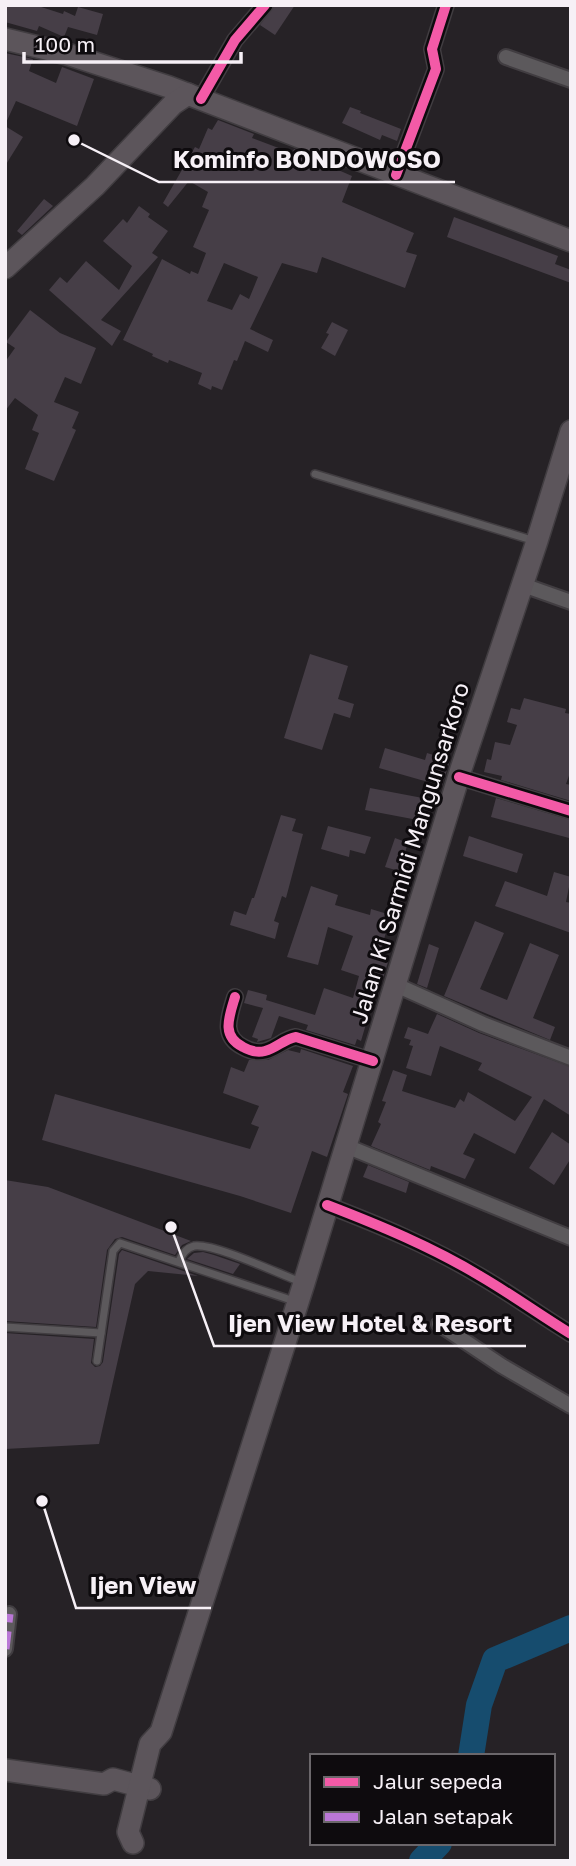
<svg xmlns="http://www.w3.org/2000/svg" width="576" height="1866" viewBox="0 0 576 1866" font-family="'Golos Text',sans-serif">
  <style>
    .lines { fill: none; stroke-linecap: round; stroke-linejoin: round }
    .river { stroke: #164c6e; stroke-width: 26 }
    .building { fill: #463e47; fill-rule: evenodd }
    .service-casing { stroke: #413d41; stroke-width: 10 }
    .minor-casing { stroke: #413d41; stroke-width: 18 }
    .secondary-casing { stroke: #413d41; stroke-width: 24 }
    .service { stroke: #5c595c; stroke-width: 7 }
    .minor { stroke: #5c595c; stroke-width: 14 }
    .secondary { stroke: #5c555b; stroke-width: 21 }
    .quiet { stroke: #ba77d6; stroke-width: 9; stroke-dasharray: 18 9; stroke-linecap: butt }
    .cycleway-casing { stroke: #0e0b0e; stroke-width: 15 }
    .cycleway { stroke: #f35aa7; stroke-width: 10 }
    .labels { text-anchor: middle; stroke-width: 6; stroke-linejoin: round; paint-order: stroke }
    .street-label { font-size: 23px; fill: #f6f0f6; stroke: #0e0b0e }
    .leader { fill: none; stroke: #f6f0f6; stroke-width: 2.5 }
    .callout-dot { fill: #f6f0f6; stroke: #0e0b0e; stroke-width: 2.5 }
    .callout-label { font-size: 24px; text-anchor: middle; font-weight: bold; fill: #f6f0f6; stroke: #0e0b0e; stroke-width: 6; stroke-linejoin: round; paint-order: stroke }
  </style>
  <rect width="100%" height="100%" fill="#262226"/>
  <g class="lines">
    <g class="river">
      <path d="M471 1756 479 1705 495 1660 571 1628"/>
      <path d="M422 1861 439 1843"/>
    </g>
  </g>
  <g class="building">
    <path d="M5 5H35L63 14 64 11 75 16 78 7 103 14 97 35 68 27 64 37 39 26 37 31 5 22Z"/>
    <path d="M274 5H295L275 35 260 25Z"/>
    <path d="M5 53 33 59 29 71 56 83 62 67 94 79 77 126 16 101 5 125Z"/>
    <path d="M350 107 361 111 360 113 401 129 397 141 382 135 380 140 342 123Z"/>
    <path d="M218 120 254 134 252 138 292 153 294 149 337 166 336 169 352 176 342 202 414 233 406 252 417 255 405 288 322 257 317 273 282 263 250 329 273 340 268 352 245 341 237 361 234 360 222 390 212 386 211 390 198 384 202 373 169 360 168 363 152 356 153 354 123 340 162 259 190 274 191 271 198 274 206 253 193 247 209 210 202 207 208 192 189 181 168 207 163 203 195 147 199 149 208 128 212 130ZM224 263 258 277 249 299 240 294 232 310 207 301Z"/>
    <path d="M5 126 23 137 5 166Z"/>
    <path d="M44 199 53 206 22 235 17 231Z"/>
    <path d="M139 206 150 214 148 217 168 231 152 253 158 257 101 320 121 331 112 346 49 290 60 277 67 283 86 261 119 290 132 266 103 241 123 219 127 223Z"/>
    <path d="M454 217 558 256 555 264 571 270V283L447 237Z"/>
    <path d="M30 310 60 333 96 348 81 384 65 377 54 402 79 412 72 428 76 430 54 481 25 469 39 433 32 430 38 415 15 398 5 411V362L15 348 6 342Z"/>
    <path d="M332 322 348 330 335 356 321 348 329 334 326 333Z"/>
    <path d="M310 654 348 666 338 699 354 704 350 718 334 713 322 750 284 738Z"/>
    <path d="M524 698 566 709 565 713 571 714V770L566 784 571 785V801L501 780 502 776 484 772 487 759 491 760 495 742 510 745 517 725 507 722 511 708 520 710Z"/>
    <path d="M385 748 425 760 427 753 450 760 442 786 379 768Z"/>
    <path d="M370 788 428 799 423 821 365 810Z"/>
    <path d="M496 798 571 820 569 838 491 817Z"/>
    <path d="M281 815 296 819 292 831 303 834 286 898 282 896 274 921 279 923 275 939 230 925 234 911 246 915 252 898H254Z"/>
    <path d="M328 826 371 837 365 854 350 850 349 857 321 849Z"/>
    <path d="M469 836 523 854 517 873 463 856Z"/>
    <path d="M395 838 408 843 399 871 385 867Z"/>
    <path d="M554 872 571 877 566 902 571 903V933L495 906 505 881 547 896Z"/>
    <path d="M311 886 338 895 335 905 370 915 371 909 394 916 391 927 388 926 378 959 388 962 382 981 379 980 361 1041 357 1039 355 1045 306 1030 308 1025 279 1016 271 1038 257 1042 258 1039 252 1037 263 1008 244 1003 248 990 267 995 266 1000 315 1015 324 988 353 998 359 976 341 970 353 936 328 927 318 965 287 957Z"/>
    <path d="M475 921 504 933 480 989 507 1000 530 943 559 955 533 1018 555 1027 550 1040 444 996Z"/>
    <path d="M429 944 439 948 427 988 417 984Z"/>
    <path d="M437 1014 479 1033 571 1067V1116L544 1099 515 1154 474 1133 463 1154 475 1159 465 1179 431 1166 430 1170 371 1146 381 1124 378 1122 386 1102 382 1101 393 1070 407 1075 402 1091 455 1108 460 1099 464 1102 468 1092 515 1121 532 1097 478 1070 482 1063 440 1046 431 1076 406 1068 413 1046 409 1045 411 1040 404 1038 408 1027 428 1034Z"/>
    <path d="M301 1049 353 1066 343 1092 348 1094 327 1157 312 1151 291 1213 240 1196 42 1140 55 1094 250 1149 259 1127 251 1124 259 1106 223 1093 231 1067 244 1072 249 1060H268L288 1050 300 1053Z"/>
    <path d="M552 1132 571 1145V1158L554 1185 529 1168Z"/>
    <path d="M368 1165 409 1182 406 1193 363 1177Z"/>
    <path d="M5 1180 48 1187 191 1241 182 1245 175 1255 122 1237 115 1239 107 1250 96 1327 5 1321Z"/>
    <path d="M122 1250 198 1276 148 1271 135 1284 99 1444 5 1449V1333L94 1339 91 1363 95 1367 100 1366 103 1362 119 1254Z"/>
    <path d="M203 1252 214 1255 240 1264 233 1274 187 1259 194 1253Z"/>
  </g>
  <g class="lines">
    <defs>
      <g id="service">
        <path d="M315 474 535 541"/>
        <path d="M179 1261C182 1254 186 1248 194 1246 214 1243 279 1274 301 1282"/>
        <path d="M5 1327 101 1333"/>
        <path d="M97 1361 113 1251 120 1243 294 1301"/>
      </g>
      <g id="minor">
        <path d="M506 57 571 80"/>
        <path d="M201 99 235 40 265 5"/>
        <path d="M396 175 436 69 432 49 446 5"/>
        <path d="M523 585 571 602"/>
        <path d="M459 777 571 811"/>
        <path d="M396 985 483 1024 571 1058"/>
        <path d="M235 997C229 1017 221 1036 243 1047 250 1051 257 1053 265 1051 277 1048 284 1039 296 1037L373 1061"/>
        <path d="M346 1146 571 1238"/>
        <path d="M327 1205C379 1225 432 1247 480 1276 511 1294 540 1315 571 1334"/>
        <path d="M439 1324 502 1366 571 1406"/>
        <path d="M5 1649 9 1614"/>
      </g>
      <g id="secondary">
        <path d="M5 39 67 54 169 87 571 241"/>
        <path d="M5 268 95 186 173 104 188 94"/>
        <path d="M5 1770 104 1784 113 1779 150 1789"/>
        <path d="M133 1843 128 1832 150 1744 161 1732 304 1283 461 769 537 541 571 431"/>
      </g>
    </defs>
    <use href="#service" class="service-casing"/>
    <use href="#minor" class="minor-casing"/>
    <use href="#secondary" class="secondary-casing"/>
    <use href="#service" class="service"/>
    <use href="#minor" class="minor"/>
    <use href="#secondary" class="secondary"/>
    <path class="quiet" d="M5 1649 9 1614"/>
    <defs>
      <g id="cycleway">
        <path d="M201 99 235 40 265 5"/>
        <path d="M396 175 436 69 432 49 446 5"/>
        <path d="M459 777 571 811"/>
        <path d="M235 997C229 1017 221 1036 243 1047 250 1051 257 1053 265 1051 277 1048 284 1039 296 1037L373 1061"/>
        <path d="M327 1205C379 1225 432 1247 480 1276 511 1294 540 1315 571 1334"/>
      </g>
    </defs>
    <use href="#cycleway" class="cycleway-casing"/>
    <use href="#cycleway" class="cycleway"/>
  </g>
  <g class="labels">
    <g class="street-label">
      <text transform="translate(410 853) rotate(-73)" y="8">Jalan Ki Sarmidi Mangunsarkoro</text>
    </g>
  </g>
  <path class="leader" d="M74 140L159 182H455M171 1227L214 1346H526M42 1501L76 1608H211"/>
  <g class="callout-dot">
    <circle cx="74" cy="140" r="7"/>
    <circle cx="171" cy="1227" r="7"/>
    <circle cx="42" cy="1501" r="7"/>
  </g>
  <g class="callout-label">
    <text x="307" y="168">Kominfo BONDOWOSO</text>
    <text x="370" y="1332">Ijen View Hotel &amp; Resort</text>
    <text x="143" y="1594">Ijen View</text>
  </g>
  <rect width="576" height="1866" fill="none" stroke="#f6f0f6" stroke-width="14"/>
  <rect x="310" y="1754" width="245" height="91" fill="#0e0b0e" stroke="#6b676b" stroke-width="2"/>
  <rect x="324" y="1777" width="35" height="10" fill="#f35aa7" stroke="#6b676b" stroke-width="2"/>
  <text x="373" y="1789" font-size="21" fill="#f6f0f6">Jalur sepeda</text>
  <rect x="324" y="1812" width="35" height="10" fill="#ba77d6" stroke="#6b676b" stroke-width="2"/>
  <text x="373" y="1824" font-size="21" fill="#f6f0f6">Jalan setapak</text>
  <path d="M24 52v10h217v-10" fill="none" stroke="#f6f0f6" stroke-width="3.5"/>
  <text x="35" y="52" font-size="21" fill="#f6f0f6" stroke="#0e0b0e" stroke-width="5" paint-order="stroke">100 m</text>
</svg>
